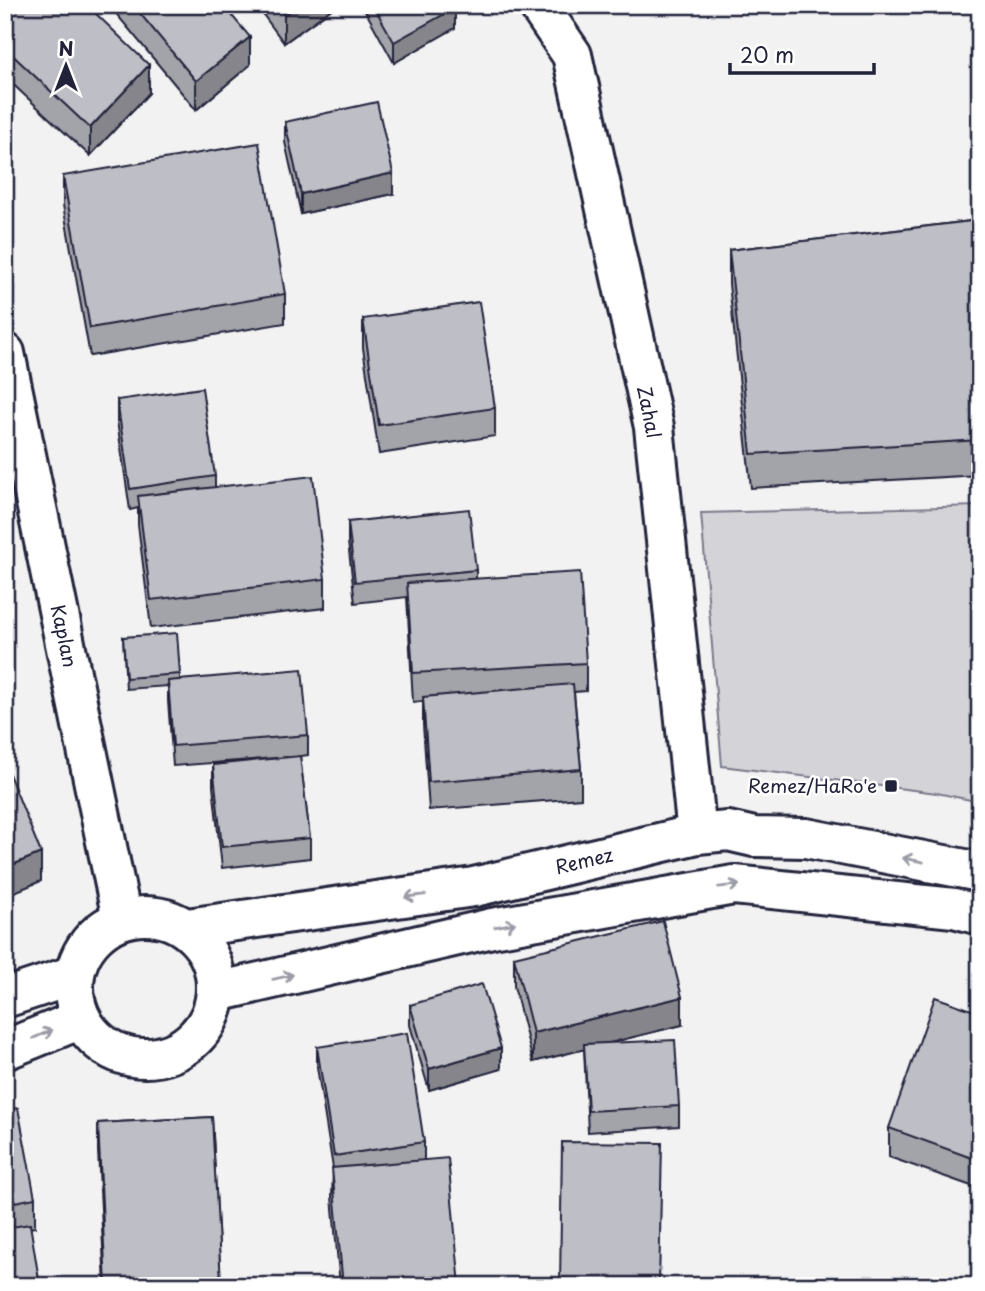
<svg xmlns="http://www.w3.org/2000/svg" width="985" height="1291" viewBox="0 0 985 1291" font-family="'Playpen Sans',sans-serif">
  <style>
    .built { fill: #e2e2e6 }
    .park { fill: #d3d3d8; stroke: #7a7a8a; stroke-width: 2 }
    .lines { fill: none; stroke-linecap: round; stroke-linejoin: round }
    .minor-casing { stroke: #22223b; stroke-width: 44 }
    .minor { stroke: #fff; stroke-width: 38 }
    .wall { fill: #a3a3aa; stroke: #22223b; stroke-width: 2 }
    .shaded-wall { fill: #85858b; stroke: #22223b; stroke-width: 2 }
    .building { fill: #bebec6; stroke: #22223b; stroke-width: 2 }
    .oneway { stroke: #9c9ca7 }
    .poi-dot { fill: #22223b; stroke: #fff; stroke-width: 2.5 }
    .labels { text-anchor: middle; stroke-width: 5; stroke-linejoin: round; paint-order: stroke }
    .street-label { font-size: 19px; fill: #22223b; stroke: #fff }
    .poi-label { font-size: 19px; fill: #22223b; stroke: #fff; text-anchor: end }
  </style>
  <rect width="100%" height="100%" fill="#f2f2f3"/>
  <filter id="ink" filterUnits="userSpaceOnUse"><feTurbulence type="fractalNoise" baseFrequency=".0143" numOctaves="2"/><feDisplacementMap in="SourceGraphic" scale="14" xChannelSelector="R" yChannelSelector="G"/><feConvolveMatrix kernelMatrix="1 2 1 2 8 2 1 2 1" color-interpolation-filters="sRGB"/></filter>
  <g filter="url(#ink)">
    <path class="built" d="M971 5H980V238L971 240Z"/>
    <path class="park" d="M980 506V802L937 793 722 766 701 513Z"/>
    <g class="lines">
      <defs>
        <g id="minor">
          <path d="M538 5 572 55 654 427 697 834"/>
          <path d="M5 353 122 919"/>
          <circle cx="145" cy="987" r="71"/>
          <path d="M187 928 474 887 697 834 728 831 754 837 806 838 980 872"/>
          <path d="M217 992 492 928 734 885 954 908 980 915"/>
          <path d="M5 998 74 975"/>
          <path d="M5 1050 81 1019"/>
        </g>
      </defs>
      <use href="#minor" class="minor-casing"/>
      <use href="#minor" class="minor"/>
    </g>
    <g class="wall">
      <path d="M5 5 149 93 90 156 5 77Z"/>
      <path d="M109 5H223L250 65 196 110Z"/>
      <path d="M256 5H337L284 43Z"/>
      <path d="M362 5H454L455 28 394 63Z"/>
      <path d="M285 122 393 194 301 214 285 142Z"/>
      <path d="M63 176 285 294V323L90 356 63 205Z"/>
      <path d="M980 220V475L751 488 729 284V250Z"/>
      <path d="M363 319 495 408V436L379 454 363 348Z"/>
      <path d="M117 400 215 476V487L325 579V608L151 628 138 525V508L130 510 117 421Z"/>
      <path d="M348 522 476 570V579L586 663V691L574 692 581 769V798L429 810 423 725V701L413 702 407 597 355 603 348 542Z"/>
      <path d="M123 637 180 674V680L308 735V755L300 756 310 838V858L222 868 213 786V765L288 757 173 766 168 701V686L126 689Z"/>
      <path d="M514 957 682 1025 608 1043 679 1106V1126L588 1132 584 1049 533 1062 514 986Z"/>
      <path d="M410 1005 501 1069 429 1090 410 1025Z"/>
      <path d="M980 1013V1189L889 1157V1128Z"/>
      <path d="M317 1047 424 1142V1160L460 1286H340L332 1197 333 1168 317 1067Z"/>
      <path d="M5 1110 35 1198V1227L30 1228 5 1286Z"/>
      <path d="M212 1117 221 1286H105L98 1151V1123Z"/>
    </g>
    <g class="shaded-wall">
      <path d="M298 5H337L284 43V15Z"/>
      <path d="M455 8V28L394 63V42Z"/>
      <path d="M250 37V65L196 110V81Z"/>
      <path d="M149 65V93L90 156V128Z"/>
      <path d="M393 173V194L301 214V194Z"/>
      <path d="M41 853V881L5 896V868Z"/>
      <path d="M682 997V1025L533 1062V1033Z"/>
      <path d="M501 1048V1069L429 1090V1069Z"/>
    </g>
    <g class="building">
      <path d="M5 5H87L149 65 90 128 5 48Z"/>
      <path d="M133 5H223L250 37 196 81Z"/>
      <path d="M277 5H298L284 15Z"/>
      <path d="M373 5H454L455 8 394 42Z"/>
      <path d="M377 102 393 173 301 194 285 122Z"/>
      <path d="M259 143 285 294 90 328 63 176Z"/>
      <path d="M980 220V440L751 454 729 250Z"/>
      <path d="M479 302 495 408 379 425 363 319Z"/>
      <path d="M202 388 215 476 130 489 117 400Z"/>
      <path d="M313 476 325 579 151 600 138 496Z"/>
      <path d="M469 509 476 570 355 582 348 522Z"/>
      <path d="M580 572 586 663 413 673 407 583Z"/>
      <path d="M177 633 180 674 126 678 123 637Z"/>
      <path d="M302 669 308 735 173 746 168 681Z"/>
      <path d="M573 684 581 769 429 782 423 697Z"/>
      <path d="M300 756 310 838 222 847 213 765Z"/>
      <path d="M5 764 41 853 5 868Z"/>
      <path d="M663 921 682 997 533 1033 514 957Z"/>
      <path d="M482 984 501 1048 429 1069 410 1005Z"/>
      <path d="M935 997 980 1013V1161L889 1128Z"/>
      <path d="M407 1033 424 1142 334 1156 317 1047Z"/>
      <path d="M675 1040 679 1106 588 1111 584 1044Z"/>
      <path d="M18 1108 35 1198 5 1204V1110Z"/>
      <path d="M212 1117 221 1283 166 1286H106L98 1123Z"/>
      <path d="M562 1142 662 1143 659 1286H560Z"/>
      <path d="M448 1158 460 1286H343L332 1168Z"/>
      <path d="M30 1224 40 1286H5V1228Z"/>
    </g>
    <defs><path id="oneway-shaft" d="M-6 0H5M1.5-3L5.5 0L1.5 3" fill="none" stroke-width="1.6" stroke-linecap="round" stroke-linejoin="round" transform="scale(1.75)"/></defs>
    <g class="oneway">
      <use href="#oneway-shaft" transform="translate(913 860) rotate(-168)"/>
      <use href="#oneway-shaft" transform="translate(729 886) rotate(-6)"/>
      <use href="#oneway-shaft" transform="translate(415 896) rotate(172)"/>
      <use href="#oneway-shaft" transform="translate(505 925) rotate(-10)"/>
      <use href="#oneway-shaft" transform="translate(283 977) rotate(-13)"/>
      <use href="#oneway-shaft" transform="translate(43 1034) rotate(-23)"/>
    </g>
  </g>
  <rect class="poi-dot" x="884" y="779" width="14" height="14" rx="3.5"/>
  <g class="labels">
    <g class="street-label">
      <text transform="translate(649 412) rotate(79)" y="7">Zahal</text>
      <text transform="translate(64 636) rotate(78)" y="7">Kaplan</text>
      <text transform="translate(584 861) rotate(-13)" y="7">Remez</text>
    </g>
    <g class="poi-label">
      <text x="877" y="793">Remez/HaRo'e</text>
    </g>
  </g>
  <rect width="985" height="1291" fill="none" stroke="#fff" stroke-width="28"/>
  <rect x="14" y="14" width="957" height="1263" fill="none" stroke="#22223b" stroke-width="2.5" filter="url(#ink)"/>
  <g transform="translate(66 66)" stroke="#ffffff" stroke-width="5" paint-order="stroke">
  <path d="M0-5L12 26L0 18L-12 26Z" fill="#22223b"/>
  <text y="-10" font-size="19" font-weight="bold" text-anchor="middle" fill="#22223b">N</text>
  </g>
  <path d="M730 63v10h144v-10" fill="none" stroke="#22223b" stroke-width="3.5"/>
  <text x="740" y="63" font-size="21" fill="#22223b" stroke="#ffffff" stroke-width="5" paint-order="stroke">20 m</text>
</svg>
